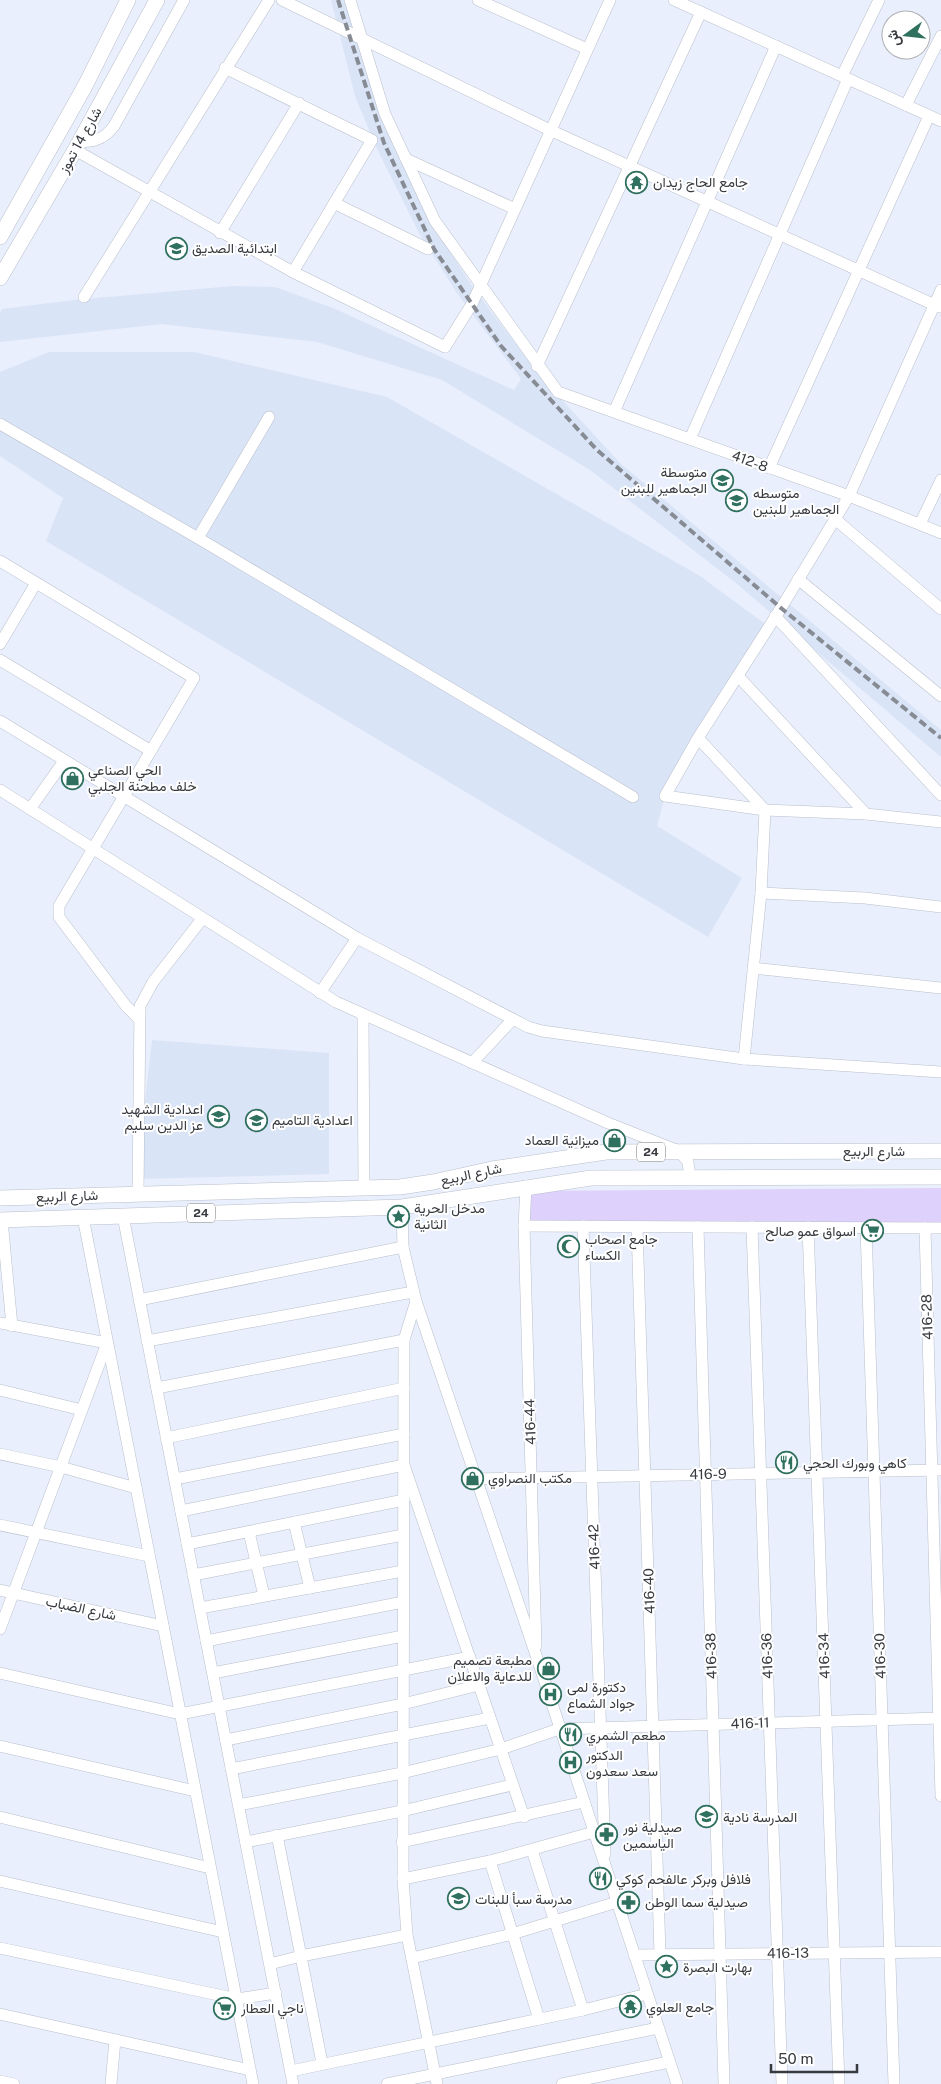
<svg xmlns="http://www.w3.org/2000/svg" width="941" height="2084" viewBox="0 0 941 2084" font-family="'Public Sans',Vazirmatn,sans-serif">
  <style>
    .built { fill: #dae4f7 }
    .green { fill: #ded1fb }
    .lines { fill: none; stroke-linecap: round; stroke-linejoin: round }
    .minor-casing { stroke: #b9bfcb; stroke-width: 12 }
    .major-casing { stroke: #b9bfcb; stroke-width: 16 }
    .minor { stroke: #fff; stroke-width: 11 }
    .major { stroke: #fff; stroke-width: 15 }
    .rail { stroke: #878b94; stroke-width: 4; stroke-dasharray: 8 4; stroke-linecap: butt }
    .labels { text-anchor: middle; stroke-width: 4; stroke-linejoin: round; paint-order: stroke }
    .shield { fill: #fff; stroke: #737579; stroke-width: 1 }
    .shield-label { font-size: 12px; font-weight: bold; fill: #373a3f }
    .street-label { font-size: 14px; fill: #373a3f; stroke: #fff }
    .poi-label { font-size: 14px; fill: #373a3f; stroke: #fff; text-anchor: start }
  </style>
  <rect width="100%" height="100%" fill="#e9effc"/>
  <g class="built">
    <path d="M331 0H347L430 221 472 286 539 375 621 464 941 730V757L737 584 590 470 442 380 317 342 162 324 0 342V313L2 309 74 300 233 286 275 287 333 308 514 390 521 379 456 292 418 231 377 149 355 96Z"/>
    <path d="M49 352H194L387 397 700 576 768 626 665 796 657 826 742 878 708 937 46 541 63 498 0 456V372Z"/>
    <path d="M152 1040 329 1053V1174L136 1179Z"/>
  </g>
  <path class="green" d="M941 1188V1225L527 1224 528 1191Z"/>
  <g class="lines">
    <defs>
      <g id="minor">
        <path d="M282 0 552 131 939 307"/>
        <path d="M350 0 385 114 435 221 558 392 849 496 941 533"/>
        <path d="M478 0 587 49"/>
        <path d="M674 0 941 121"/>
        <path d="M225 68 372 140 293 272"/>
        <path d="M842 76 879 0"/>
        <path d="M906 105 941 36"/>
        <path d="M80 141C95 143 105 138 114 126L184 0"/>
        <path d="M75 150 293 272 445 347 472 304 610 0"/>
        <path d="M406 159 515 209"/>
        <path d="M334 203 428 249"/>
        <path d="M220 233 299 103"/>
        <path d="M941 290 849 496 781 608 698 738 665 796 765 810 866 814 941 822"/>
        <path d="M84 297 269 0"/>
        <path d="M537 366 701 12"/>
        <path d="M614 412 776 46"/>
        <path d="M0 424 198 538 633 797"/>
        <path d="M690 439 848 79"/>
        <path d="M769 468 929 116"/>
        <path d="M835 519 941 609"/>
        <path d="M920 524 941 480"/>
        <path d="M198 538 269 417"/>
        <path d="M0 561 194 678 59 906V917L126 1006 138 1018"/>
        <path d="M798 579 941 696"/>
        <path d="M775 616 941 795"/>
        <path d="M0 644 36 583"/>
        <path d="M0 660 151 751"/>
        <path d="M738 676 866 814"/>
        <path d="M0 721 357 938 528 1027 542 1031 744 1059 941 1072"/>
        <path d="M698 738 765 810 761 893 744 1059"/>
        <path d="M0 790 336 1002 608 1123 679 1151 688 1162 690 1178"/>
        <path d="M30 809 64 761"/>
        <path d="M761 893 865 898 941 907"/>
        <path d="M753 968 941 988"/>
        <path d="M320 993 357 938"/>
        <path d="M363 1016 364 1189"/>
        <path d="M472 1063 512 1020"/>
        <path d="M526 1186 524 1226 536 1646"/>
        <path d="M138 1194 140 1006 153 982 202 919"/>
        <path d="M402 1207 403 1247 416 1301 537 1658 677 2084"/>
        <path d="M123 1216 293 2084"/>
        <path d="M83 1217 253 2084"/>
        <path d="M2 1220 12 1326"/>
        <path d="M524 1226 941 1228"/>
        <path d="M583 1226 605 1854"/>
        <path d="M637 1227 660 1954"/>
        <path d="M698 1227 724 2084"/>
        <path d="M752 1227 782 2084"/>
        <path d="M808 1227 839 2084"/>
        <path d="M866 1228 894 2084"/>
        <path d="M925 1228 941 1796"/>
        <path d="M139 1300 403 1247"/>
        <path d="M416 1301 404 1340 403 1879 407 1935 437 2084"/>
        <path d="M0 1323 107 1343 0 1629"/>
        <path d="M147 1341 413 1292"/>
        <path d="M157 1388 404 1340"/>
        <path d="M0 1390 82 1410"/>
        <path d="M166 1438 404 1388"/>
        <path d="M0 1454 61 1467 136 1488"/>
        <path d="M175 1479 404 1434"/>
        <path d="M475 1479 941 1470"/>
        <path d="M181 1511 404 1465 524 1817"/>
        <path d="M294 1522 310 1588"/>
        <path d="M0 1525 149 1556"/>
        <path d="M249 1532 264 1596"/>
        <path d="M187 1544 404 1500"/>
        <path d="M193 1575 403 1535"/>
        <path d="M0 1590 163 1626"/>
        <path d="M200 1608 403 1571"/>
        <path d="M206 1641 403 1602"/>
        <path d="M0 1673 180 1714 470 1657"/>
        <path d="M213 1673 403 1636"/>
        <path d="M226 1740 403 1704 479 1685"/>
        <path d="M0 1746 195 1791"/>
        <path d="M231 1769 490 1718"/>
        <path d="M239 1805 402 1773 501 1749 559 1729 941 1718"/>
        <path d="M0 1817 210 1868"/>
        <path d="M277 1835 322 2063"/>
        <path d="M246 1842 402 1811 512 1785"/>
        <path d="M402 1842 584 1802"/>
        <path d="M532 1850 583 2010"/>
        <path d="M490 1861 539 2019"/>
        <path d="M403 1879 490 1861 594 1832"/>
        <path d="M0 1881 223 1932"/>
        <path d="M0 1948 237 1999 276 1993"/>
        <path d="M634 1955 941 1952"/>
        <path d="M412 1958 512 1934 617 1902"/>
        <path d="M270 1964 301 1956 407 1935"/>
        <path d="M0 2014 250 2070"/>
        <path d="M291 2071 583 2010 647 1994"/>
        <path d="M0 2081 14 2084"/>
        <path d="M111 2084 115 2040"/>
        <path d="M387 2084 658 2028"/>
        <path d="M562 2084 669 2062"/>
      </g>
      <g id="major">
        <path d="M0 237 85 86 128 0"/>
        <path d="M0 278 75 150 157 0"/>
        <path d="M0 1198 400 1187 433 1182 492 1169 606 1152 941 1151"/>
        <path d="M0 1220 402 1207 591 1178 941 1177"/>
      </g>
    </defs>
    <use href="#minor" class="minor-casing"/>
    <use href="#major" class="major-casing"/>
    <use href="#minor" class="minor"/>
    <use href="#major" class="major"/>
    <path class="rail" d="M338 0 384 143 434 249 501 346 597 450 781 608 941 738"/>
  </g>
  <defs>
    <symbol id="temple-ring" viewBox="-11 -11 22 22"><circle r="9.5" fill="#fff" stroke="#30705e" stroke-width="1.5"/><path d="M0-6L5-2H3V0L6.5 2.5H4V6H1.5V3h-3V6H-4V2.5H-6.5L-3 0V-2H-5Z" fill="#30705e"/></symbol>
    <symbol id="school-ring" viewBox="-11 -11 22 22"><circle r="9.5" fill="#fff" stroke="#30705e" stroke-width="1.5"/><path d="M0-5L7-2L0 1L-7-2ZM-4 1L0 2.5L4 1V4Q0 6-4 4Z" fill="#30705e"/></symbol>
    <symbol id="shop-ring" viewBox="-11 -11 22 22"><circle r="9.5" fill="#fff" stroke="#30705e" stroke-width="1.5"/><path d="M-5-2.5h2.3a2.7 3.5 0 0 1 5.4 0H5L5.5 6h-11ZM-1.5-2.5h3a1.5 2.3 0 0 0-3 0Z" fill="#30705e"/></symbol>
    <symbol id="sight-ring" viewBox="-11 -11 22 22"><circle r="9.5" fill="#fff" stroke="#30705e" stroke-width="1.5"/><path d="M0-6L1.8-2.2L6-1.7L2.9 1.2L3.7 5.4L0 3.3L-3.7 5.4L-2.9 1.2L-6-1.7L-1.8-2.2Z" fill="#30705e"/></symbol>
    <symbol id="supermarket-ring" viewBox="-11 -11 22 22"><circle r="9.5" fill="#fff" stroke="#30705e" stroke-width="1.5"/><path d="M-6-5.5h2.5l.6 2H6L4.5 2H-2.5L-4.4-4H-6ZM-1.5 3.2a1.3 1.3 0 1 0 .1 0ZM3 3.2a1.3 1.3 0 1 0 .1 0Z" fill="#30705e"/></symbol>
    <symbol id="mosque-ring" viewBox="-11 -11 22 22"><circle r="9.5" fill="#fff" stroke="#30705e" stroke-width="1.5"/><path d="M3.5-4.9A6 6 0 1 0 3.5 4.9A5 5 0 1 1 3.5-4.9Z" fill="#30705e"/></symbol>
    <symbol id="restaurant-ring" viewBox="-11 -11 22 22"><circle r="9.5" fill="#fff" stroke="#30705e" stroke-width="1.5"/><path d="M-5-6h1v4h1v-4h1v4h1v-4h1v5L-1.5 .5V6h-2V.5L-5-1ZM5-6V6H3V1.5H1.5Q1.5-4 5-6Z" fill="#30705e"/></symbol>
    <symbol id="hospital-ring" viewBox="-11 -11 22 22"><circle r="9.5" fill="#fff" stroke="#30705e" stroke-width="1.5"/><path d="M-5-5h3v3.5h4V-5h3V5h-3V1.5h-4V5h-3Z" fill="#30705e"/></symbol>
    <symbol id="pharmacy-ring" viewBox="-11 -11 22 22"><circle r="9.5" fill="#fff" stroke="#30705e" stroke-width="1.5"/><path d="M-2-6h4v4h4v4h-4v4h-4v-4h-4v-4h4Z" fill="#30705e"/></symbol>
  </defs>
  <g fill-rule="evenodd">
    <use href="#temple-ring" x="624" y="170" width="25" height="25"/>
    <use href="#school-ring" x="164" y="236" width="25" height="25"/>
    <use href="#school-ring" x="710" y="468" width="25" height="25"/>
    <use href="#school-ring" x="724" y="488" width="25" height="25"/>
    <use href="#shop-ring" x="60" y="766" width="25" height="25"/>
    <use href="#school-ring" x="206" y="1104" width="25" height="25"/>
    <use href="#school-ring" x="244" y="1108" width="25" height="25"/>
    <use href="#shop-ring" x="602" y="1128" width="25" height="25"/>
    <use href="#sight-ring" x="386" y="1204" width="25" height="25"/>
    <use href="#supermarket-ring" x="860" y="1218" width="25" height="25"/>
    <use href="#mosque-ring" x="556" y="1234" width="25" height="25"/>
    <use href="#restaurant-ring" x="774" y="1450" width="25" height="25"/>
    <use href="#shop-ring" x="460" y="1466" width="25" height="25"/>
    <use href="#shop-ring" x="536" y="1656" width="25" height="25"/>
    <use href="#hospital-ring" x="538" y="1682" width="25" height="25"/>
    <use href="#restaurant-ring" x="558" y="1722" width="25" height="25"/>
    <use href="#hospital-ring" x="558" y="1750" width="25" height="25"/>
    <use href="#school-ring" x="694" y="1804" width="25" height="25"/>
    <use href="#pharmacy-ring" x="594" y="1822" width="25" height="25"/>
    <use href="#restaurant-ring" x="588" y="1866" width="25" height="25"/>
    <use href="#school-ring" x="446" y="1886" width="25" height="25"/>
    <use href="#pharmacy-ring" x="616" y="1890" width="25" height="25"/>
    <use href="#sight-ring" x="654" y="1954" width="25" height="25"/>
    <use href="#temple-ring" x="618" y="1994" width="25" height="25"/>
    <use href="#supermarket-ring" x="212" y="1996" width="25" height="25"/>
  </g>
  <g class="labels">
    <g class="shield">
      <rect x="637" y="1142.5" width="28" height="19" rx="4"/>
      <rect x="187" y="1203.5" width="28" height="19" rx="4"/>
    </g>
    <g class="shield-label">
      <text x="651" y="1156">24</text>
      <text x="201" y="1217">24</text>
    </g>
    <g class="street-label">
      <text transform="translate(80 140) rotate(-61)" y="5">شارع 14 تموز</text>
      <text transform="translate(750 461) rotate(20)" y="5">412-8</text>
      <text x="874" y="1156">شارع الربيع</text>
      <text transform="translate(471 1174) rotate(-12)" y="5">شارع الربيع</text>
      <text transform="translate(67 1196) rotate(-2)" y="5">شارع الربيع</text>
      <text transform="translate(927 1317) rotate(-92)" y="5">416-28</text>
      <text transform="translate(530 1422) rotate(-92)" y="5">416-44</text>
      <text transform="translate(708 1474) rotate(-1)" y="5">416-9</text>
      <text transform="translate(594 1547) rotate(-92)" y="5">416-42</text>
      <text transform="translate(649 1591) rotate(-92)" y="5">416-40</text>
      <text transform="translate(81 1608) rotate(12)" y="5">شارع الضباب</text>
      <text transform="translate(711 1656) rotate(-92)" y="5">416-38</text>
      <text transform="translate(767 1656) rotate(-92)" y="5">416-36</text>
      <text transform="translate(824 1656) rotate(-92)" y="5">416-34</text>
      <text transform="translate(880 1656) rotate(-92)" y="5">416-30</text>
      <text transform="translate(750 1723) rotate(-2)" y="5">416-11</text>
      <text transform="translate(788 1953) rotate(-1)" y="5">416-13</text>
    </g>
    <g class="poi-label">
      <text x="653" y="187">جامع الحاج زيدان</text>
      <text x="192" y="253">ابتدائية الصديق</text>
      <text x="707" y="477" text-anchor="end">متوسطة<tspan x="707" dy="16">الجماهير للبنين</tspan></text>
      <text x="753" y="498">متوسطه<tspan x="753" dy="16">الجماهير للبنين</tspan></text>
      <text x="88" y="775">الحي الصناعي<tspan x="88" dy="16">خلف مطحنة الجلبي</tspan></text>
      <text x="203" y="1114" text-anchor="end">اعدادية الشهيد<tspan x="203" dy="16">عز الدين سليم</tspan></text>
      <text x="272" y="1125">اعدادية التاميم</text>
      <text x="599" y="1145" text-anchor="end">ميزانية العماد</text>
      <text x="414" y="1213">مدخل الحرية<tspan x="414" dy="16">الثانية</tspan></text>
      <text x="856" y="1236" text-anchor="end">اسواق عمو صالح</text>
      <text x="585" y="1244">جامع اصحاب<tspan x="585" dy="16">الکساء</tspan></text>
      <text x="803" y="1468">كاهي وبورك الحجي</text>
      <text x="488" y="1483">مكتب النصراوي</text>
      <text x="532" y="1665" text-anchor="end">مطبعة تصميم<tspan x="532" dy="16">للدعاية والاعلان</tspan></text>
      <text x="567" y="1692">دكتورة لمى<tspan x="567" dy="16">جواد الشماع</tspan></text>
      <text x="586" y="1740">مطعم الشمري</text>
      <text x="586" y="1760">الدكتور<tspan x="586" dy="16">سعد سعدون</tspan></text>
      <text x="723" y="1822">المدرسة نادية</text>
      <text x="623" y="1832">صيدلية نور<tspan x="623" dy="16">الياسمين</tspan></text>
      <text x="616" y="1884">فلافل وبركر عالفحم كوكي</text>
      <text x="475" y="1904">مدرسة سبأ للبنات</text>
      <text x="645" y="1907">صيدلية سما الوطن</text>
      <text x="683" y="1972">بهارت البصرة</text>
      <text x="646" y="2012">جامع العلوي</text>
      <text x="241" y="2013">ناجي العطار</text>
    </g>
  </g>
  <g transform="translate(906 35) rotate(255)"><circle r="24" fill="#ffffff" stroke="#afb0b2"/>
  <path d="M0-4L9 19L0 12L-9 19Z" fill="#30705e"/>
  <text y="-8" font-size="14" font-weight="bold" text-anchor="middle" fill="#373a3f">ش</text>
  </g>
  <path d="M771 2064v8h86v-8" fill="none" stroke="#373a3f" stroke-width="2.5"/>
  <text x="778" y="2064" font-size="15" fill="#373a3f" stroke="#ffffff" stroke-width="4" paint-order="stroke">50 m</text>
</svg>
